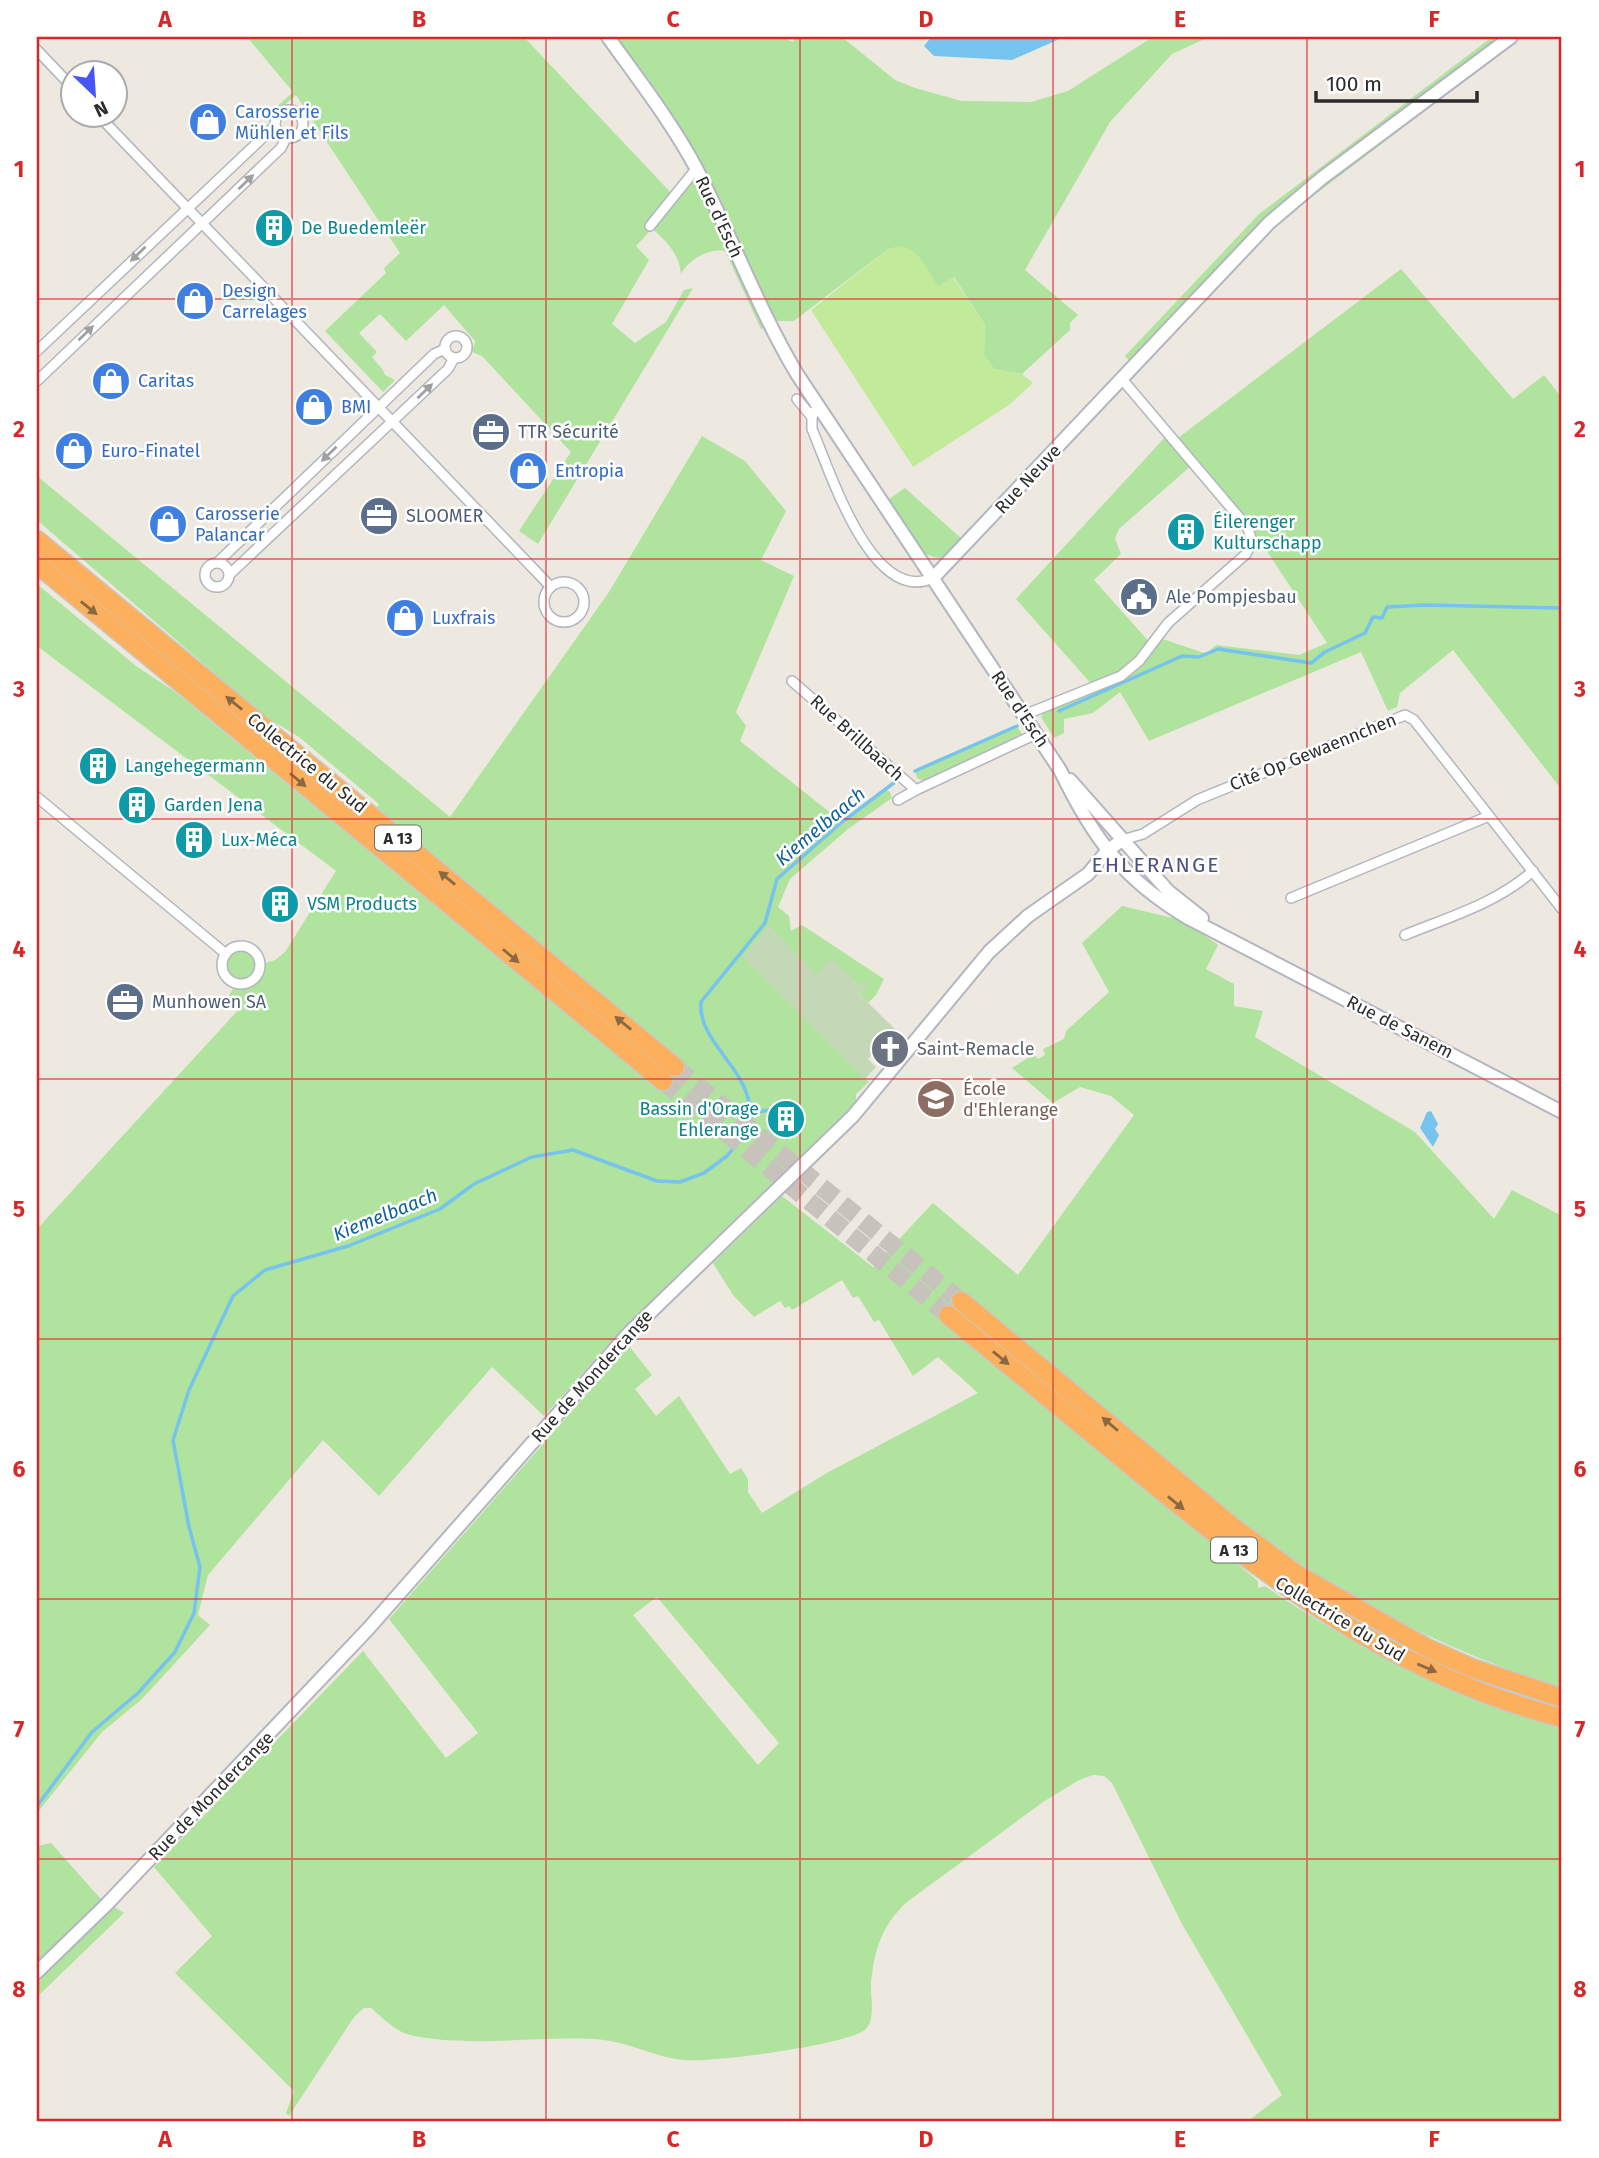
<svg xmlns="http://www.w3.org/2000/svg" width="1599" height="2158" viewBox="0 0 1599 2158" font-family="'Fira Sans',sans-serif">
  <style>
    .green { fill: #afe39e; fill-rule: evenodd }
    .cemetery { fill: #c4d8b7 }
    .pitch { fill: #c1ea9a }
    .water { fill: #76c3ed }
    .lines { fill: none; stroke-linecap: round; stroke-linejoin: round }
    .stream { stroke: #76c3ed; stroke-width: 3.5 }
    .motorway-tunnel { stroke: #c7c3bc; stroke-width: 18; stroke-dasharray: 18 9; stroke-linecap: butt }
    .minor-casing { stroke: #b3b5c0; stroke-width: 12 }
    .tertiary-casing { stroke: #b3b5c0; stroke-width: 16 }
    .secondary-casing { stroke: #b3b5c0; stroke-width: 16 }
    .motorway-casing { stroke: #c8c8c8; stroke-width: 21 }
    .minor { stroke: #fff; stroke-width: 9 }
    .tertiary { stroke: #fff; stroke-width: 12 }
    .secondary { stroke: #fff; stroke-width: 12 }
    .motorway { stroke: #fcb05d; stroke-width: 18 }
    .oneway { fill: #a0a0a0 }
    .oneway2 { fill: #8a6843 }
    .grid { fill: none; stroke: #d62828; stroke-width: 2; stroke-opacity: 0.55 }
    .labels { text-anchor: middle; stroke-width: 5; stroke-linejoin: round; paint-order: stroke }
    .shield { fill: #fff; stroke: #6c6c6c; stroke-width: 2 }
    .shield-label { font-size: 16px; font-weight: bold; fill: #2d2d2d }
    .shop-label { font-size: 18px; fill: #366cbe; stroke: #fff; text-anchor: start }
    .street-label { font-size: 18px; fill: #2d2d2d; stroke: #fff }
    .culture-label { font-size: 18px; fill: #0d838f; stroke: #fff; text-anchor: start }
    .service-label { font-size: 18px; fill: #4e5e75; stroke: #fff; text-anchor: start }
    .worship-label { font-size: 18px; fill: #5b616d; stroke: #fff; text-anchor: start }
    .education-label { font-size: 18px; fill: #785e54; stroke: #fff; text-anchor: start }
    .water-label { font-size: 19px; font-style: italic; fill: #10619e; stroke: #fff }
    .quarter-label { font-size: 21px; letter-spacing: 2px; fill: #4d527e; stroke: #fff }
    .neatline { fill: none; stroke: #d62828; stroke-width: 2.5 }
    .grid-label { font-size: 23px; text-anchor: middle; font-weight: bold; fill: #d62828 }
  </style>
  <rect width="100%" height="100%" fill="#eee9e0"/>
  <g class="green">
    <path d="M247 37H524L674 196 696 168 608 37H782L793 42 795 37H842L895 80 915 88 962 101 1031 102 1068 91 1148 40 1163 37H1209L1172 54 1110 122 1025 270 1078 315 1070 323V330L1022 374 994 369 984 355 985 325 954 277 938 287 918 256 888 249 794 321H777L761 329 725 251C709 248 689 259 681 274 679 254 667 241 652 229L636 246 649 260 612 324 635 343 666 322 684 290 693 288 538 544 519 531 571 452 482 356 472 352 475 341 444 305 406 341 380 314 359 333 377 352 372 357 383 370 385 375 395 380 383 392 325 331 386 273 384 268 400 253 296 95 274 114 271 112 293 92Z"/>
    <path d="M1492 37H1522L1279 222 1137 370 1125 356 1259 214Z"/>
    <path d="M1401 269 1513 399 1544 375 1562 398V790L1453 650 1400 693 1397 707 1388 711 1361 652 1149 741 1120 692 1093 713 1064 719V733L1054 738 1041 717 1047 706 1094 687 1016 599 1168 434 1174 441ZM1193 464 1261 542 1327 643 1299 655 1216 645 1207 653 1201 652 1157 637 1151 644 1094 580 1121 554 1115 538 1119 529Z"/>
    <path d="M702 436 745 461 786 511 761 560 794 576 736 712 746 726 740 741 842 822 885 789 890 792 892 798 848 829 790 879 778 907 789 916 791 931 802 925 884 979 876 995 868 1003 859 994 866 986 856 983 832 960 816 975 769 927 744 957 869 1082 856 1094V1102L625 1326 544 1416 492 1367 379 1496 323 1440 208 1575 198 1615 210 1625 142 1699 102 1732 37 1813V1229L241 1007 229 996 235 984 223 972 226 954C240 940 256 948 260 965L275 960 285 952 336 871 37 646V584L136 666 174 691 632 1068 659 1088 680 1062 376 808 379 804 299 737 264 716 37 520V476L450 817 609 592Z"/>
    <path d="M905 488 963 540 949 556 938 558 925 554 889 499Z"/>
    <path d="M1017 726 1022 734 924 781 917 778 915 771Z"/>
    <path d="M1122 906 1185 921 1218 945 1206 969 1234 984V1006L1263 1011 1255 1037 1415 1132 1494 1219 1512 1190 1562 1216V1688C1461 1655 1374 1615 1286 1554 1173 1475 1073 1377 963 1294L942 1320 1258 1581V1588L1265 1586C1358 1650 1455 1697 1562 1729V2121H1248L1282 2095 1182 1924 1112 1783 1104 1776 1093 1775 1079 1780 1043 1802 907 1902C882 1925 875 1948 871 1982 870 1995 876 2018 866 2029 850 2045 709 2063 683 2060 649 2056 628 2040 591 2039 530 2036 471 2048 410 2035 396 2032 382 2017 371 2008H364L354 2017 289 2116 286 2113 294 2091 175 1973 212 1936 154 1867 363 1651 446 1758 478 1733 389 1619 629 1346 652 1375 635 1389 656 1416 679 1396 730 1474 741 1468 748 1479V1492L762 1513 825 1474 978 1393 938 1357 913 1376 879 1320 874 1322 858 1296 853 1298 842 1280 792 1310 789 1306 785 1308 780 1301 754 1317 733 1295 713 1263 782 1196 873 1267 933 1203 1018 1275 1134 1115 1111 1096 1080 1087 1053 1103 1012 1068 1034 1054 1038 1059 1045 1055 1043 1049 1064 1039 1066 1031 1109 992 1082 943ZM657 1597 779 1743 758 1765 633 1615Z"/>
    <path d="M51 1843 99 1897 124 1913 37 1997V1846Z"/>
  </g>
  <path class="cemetery" d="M769 927 816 974 832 959 856 983 867 986 859 994 897 1031 868 1059 876 1067 865 1079 743 957Z"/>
  <path class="pitch" d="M899 246C919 248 927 270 938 286L953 277 985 325 984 355 994 369 1022 374 1033 383 1009 405 913 467 811 310 888 249Z"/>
  <g class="water">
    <path d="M931 37H1064L1012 60 934 56 924 46Z"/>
    <path d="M1431 1111 1438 1124 1435 1129 1439 1135 1433 1147 1420 1128 1427 1112Z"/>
  </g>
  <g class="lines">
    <g class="stream">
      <path d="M1059 711 1182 656 1199 657 1218 649 1311 663 1325 652 1365 633 1373 617 1382 618 1387 607 1424 605 1562 608"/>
      <path d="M915 771 1017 726"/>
      <path d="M753 1113 769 1110"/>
      <path d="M37 1806 92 1732 138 1693 175 1652 194 1613 200 1567 189 1527 173 1440 189 1390 233 1296 265 1270 348 1246 440 1209 474 1184 532 1157 573 1150 657 1181 680 1182 704 1173 727 1156 745 1134 753 1113C749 1103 747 1091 741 1081 728 1056 698 1032 701 1002L765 923 777 879 842 822 895 782"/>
    </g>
    <g class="motorway-tunnel">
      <path d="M675 1067 961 1301"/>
      <path d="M663 1081 948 1315"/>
    </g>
    <defs>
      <g id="minor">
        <path d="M37 50 74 89"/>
        <circle cx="289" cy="124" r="14"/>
        <path d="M99 116 551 587"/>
        <path d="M650 226 696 169"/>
        <circle cx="456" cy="347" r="11"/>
        <path d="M37 351 275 126"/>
        <path d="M37 381 281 148 286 138"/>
        <path d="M797 399 812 417"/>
        <path d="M818 405 812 417V429C830 471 872 606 933 578"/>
        <path d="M218 562 434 354 445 349"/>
        <circle cx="217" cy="575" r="12"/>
        <path d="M230 574 448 369 454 358"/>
        <circle cx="564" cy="602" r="20"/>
        <path d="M792 681 916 790 1036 734"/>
        <path d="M1024 715 1121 676 1139 661 1168 623 1246 554 1252 542 1248 528 1121 378"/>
        <path d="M37 797 226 954"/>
        <path d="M898 800 916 790"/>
        <path d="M1122 840 1143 834 1197 800 1405 715 1414 720 1562 909"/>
        <path d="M1291 898 1489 816"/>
        <path d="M1405 935C1449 917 1497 903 1533 871"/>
        <circle cx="241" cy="965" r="19"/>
      </g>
      <path id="tertiary" d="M933 578 1269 223 1322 178 1511 37"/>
      <g id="secondary">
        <path d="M608 37C638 79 670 120 695 166 731 234 757 307 797 374L1060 770C1093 838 1123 880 1190 919L1562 1112"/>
        <path d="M1070 780 1168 891 1202 918"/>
        <path d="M37 1972 107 1904 368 1629 629 1333 853 1116 989 952 1028 916 1088 874 1107 851 1122 840"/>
      </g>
      <g id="motorway">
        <path d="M37 540 675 1067"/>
        <path d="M37 564 663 1081"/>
        <path d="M961 1301 1233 1527 1298 1575 1427 1648 1472 1668 1562 1698"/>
        <path d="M948 1315C1011 1367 1073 1418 1136 1470 1269 1579 1392 1674 1562 1718"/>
      </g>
    </defs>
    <use href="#minor" class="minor-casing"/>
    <use href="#tertiary" class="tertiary-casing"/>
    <use href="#secondary" class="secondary-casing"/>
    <use href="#motorway" class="motorway-casing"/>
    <use href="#minor" class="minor"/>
    <use href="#tertiary" class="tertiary"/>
    <use href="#secondary" class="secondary"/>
    <use href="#motorway" class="motorway"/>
  </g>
  <defs><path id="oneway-solid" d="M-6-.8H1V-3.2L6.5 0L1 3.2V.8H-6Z" transform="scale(1.75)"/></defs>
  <g class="oneway">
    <use href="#oneway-solid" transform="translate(246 182) rotate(-44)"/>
    <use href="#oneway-solid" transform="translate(138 254) rotate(136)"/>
    <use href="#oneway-solid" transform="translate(86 333) rotate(-44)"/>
    <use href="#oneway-solid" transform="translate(425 391) rotate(-44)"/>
    <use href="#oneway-solid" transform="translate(329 454) rotate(136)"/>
  </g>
  <g class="oneway2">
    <use href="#oneway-solid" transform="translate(89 608) rotate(39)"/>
    <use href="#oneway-solid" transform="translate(234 703) rotate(-141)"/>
    <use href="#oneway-solid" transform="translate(298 780) rotate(40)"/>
    <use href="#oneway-solid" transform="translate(447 878) rotate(-141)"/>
    <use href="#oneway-solid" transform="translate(511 956) rotate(40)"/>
    <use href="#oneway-solid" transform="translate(623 1023) rotate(-141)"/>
    <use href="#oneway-solid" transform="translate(1001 1358) rotate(39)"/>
    <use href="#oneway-solid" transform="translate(1110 1424) rotate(-140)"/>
    <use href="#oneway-solid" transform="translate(1176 1503) rotate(39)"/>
    <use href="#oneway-solid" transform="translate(1427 1668) rotate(23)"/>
  </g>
  <path class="grid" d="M292 37V2121M546 37V2121M800 37V2121M1053 37V2121M1307 37V2121M37 299H1562M37 559H1562M37 819H1562M37 1079H1562M37 1339H1562M37 1599H1562M37 1859H1562"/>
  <defs>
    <symbol id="shop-disc" viewBox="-11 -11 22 22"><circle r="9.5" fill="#3f7fe0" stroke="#fff"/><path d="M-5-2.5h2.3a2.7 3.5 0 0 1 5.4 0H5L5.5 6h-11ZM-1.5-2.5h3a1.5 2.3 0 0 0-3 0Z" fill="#fff"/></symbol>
    <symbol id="building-disc" viewBox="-11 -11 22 22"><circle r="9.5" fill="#0f9aa8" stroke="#fff"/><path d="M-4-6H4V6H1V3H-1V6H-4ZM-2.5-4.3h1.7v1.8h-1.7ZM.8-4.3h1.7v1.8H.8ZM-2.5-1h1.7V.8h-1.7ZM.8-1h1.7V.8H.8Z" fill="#fff"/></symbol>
    <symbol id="office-disc" viewBox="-11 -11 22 22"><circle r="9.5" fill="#5c6f8a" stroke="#fff"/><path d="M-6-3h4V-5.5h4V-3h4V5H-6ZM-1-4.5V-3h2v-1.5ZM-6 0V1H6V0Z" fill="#fff"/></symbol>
    <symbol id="civic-disc" viewBox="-11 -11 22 22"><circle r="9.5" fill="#5c6f8a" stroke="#fff"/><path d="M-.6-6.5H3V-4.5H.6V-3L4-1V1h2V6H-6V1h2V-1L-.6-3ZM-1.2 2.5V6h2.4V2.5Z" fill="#fff"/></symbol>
    <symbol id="church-disc" viewBox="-11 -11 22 22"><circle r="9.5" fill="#6b7280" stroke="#fff"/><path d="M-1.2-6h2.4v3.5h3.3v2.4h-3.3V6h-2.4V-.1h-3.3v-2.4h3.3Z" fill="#fff"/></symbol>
    <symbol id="school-disc" viewBox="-11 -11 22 22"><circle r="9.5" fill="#8d6e63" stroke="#fff"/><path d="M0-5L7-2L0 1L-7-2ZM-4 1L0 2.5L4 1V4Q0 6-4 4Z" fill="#fff"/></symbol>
  </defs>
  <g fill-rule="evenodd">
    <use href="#shop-disc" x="186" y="100" width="44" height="44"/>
    <use href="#building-disc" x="252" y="206" width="44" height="44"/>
    <use href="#shop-disc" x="173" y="279" width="44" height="44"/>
    <use href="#shop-disc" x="89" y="359" width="44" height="44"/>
    <use href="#shop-disc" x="292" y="385" width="44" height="44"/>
    <use href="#office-disc" x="469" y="410" width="44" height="44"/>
    <use href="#shop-disc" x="52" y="429" width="44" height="44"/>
    <use href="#shop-disc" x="506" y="449" width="44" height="44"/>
    <use href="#office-disc" x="357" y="494" width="44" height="44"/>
    <use href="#shop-disc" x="146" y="502" width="44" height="44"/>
    <use href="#building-disc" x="1164" y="510" width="44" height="44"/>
    <use href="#civic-disc" x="1117" y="575" width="44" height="44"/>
    <use href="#shop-disc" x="383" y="596" width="44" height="44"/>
    <use href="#building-disc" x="76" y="744" width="44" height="44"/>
    <use href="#building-disc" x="115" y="783" width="44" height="44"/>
    <use href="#building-disc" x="172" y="818" width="44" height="44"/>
    <use href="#building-disc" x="258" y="882" width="44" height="44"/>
    <use href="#office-disc" x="103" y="980" width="44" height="44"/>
    <use href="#church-disc" x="868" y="1027" width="44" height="44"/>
    <use href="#school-disc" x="914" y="1077" width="44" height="44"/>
    <use href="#building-disc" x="764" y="1097" width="44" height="44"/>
  </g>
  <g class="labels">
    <g class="shield">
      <rect x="375" y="825.5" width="46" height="25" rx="5"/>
      <rect x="1211" y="1537.5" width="46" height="25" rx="5"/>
    </g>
    <g class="shield-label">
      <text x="398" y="844">A 13</text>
      <text x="1234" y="1556">A 13</text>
    </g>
    <g class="shop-label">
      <text x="235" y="118">Carosserie<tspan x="235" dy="21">Mühlen et Fils</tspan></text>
      <text x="222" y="297">Design<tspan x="222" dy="21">Carrelages</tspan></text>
      <text x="138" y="387">Caritas</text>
      <text x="341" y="413">BMI</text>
      <text x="101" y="457">Euro-Finatel</text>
      <text x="555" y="477">Entropia</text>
      <text x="195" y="520">Carosserie<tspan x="195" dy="21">Palancar</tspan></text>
      <text x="432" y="624">Luxfrais</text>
    </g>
    <g class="street-label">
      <text transform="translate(719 217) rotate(65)" y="6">Rue d'Esch</text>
      <text transform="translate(1028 479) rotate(-47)" y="6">Rue Neuve</text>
      <text transform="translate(1020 709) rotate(56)" y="6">Rue d'Esch</text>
      <text transform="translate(857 738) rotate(42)" y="6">Rue Brillbaach</text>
      <text transform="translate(1313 752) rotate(-22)" y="6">Cité Op Gewaennchen</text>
      <text transform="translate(307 763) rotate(39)" y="6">Collectrice du Sud</text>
      <text transform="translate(1400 1027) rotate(27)" y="6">Rue de Sanem</text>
      <text transform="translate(592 1376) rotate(-48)" y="6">Rue de Mondercange</text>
      <text transform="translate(1340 1619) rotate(31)" y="6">Collectrice du Sud</text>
      <text transform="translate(211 1796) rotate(-46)" y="6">Rue de Mondercange</text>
    </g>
    <g class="culture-label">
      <text x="301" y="234">De Buedemleër</text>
      <text x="1213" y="528">Éilerenger<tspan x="1213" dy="21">Kulturschapp</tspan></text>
      <text x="125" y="772">Langehegermann</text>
      <text x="164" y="811">Garden Jena</text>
      <text x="221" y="846">Lux-Méca</text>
      <text x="307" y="910">VSM Products</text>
      <text x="759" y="1115" text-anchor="end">Bassin d'Orage<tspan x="759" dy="21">Ehlerange</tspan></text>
    </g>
    <g class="service-label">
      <text x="518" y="438">TTR Sécurité</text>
      <text x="406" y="522">SLOOMER</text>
      <text x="1166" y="603">Ale Pompjesbau</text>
      <text x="152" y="1008">Munhowen SA</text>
    </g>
    <g class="worship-label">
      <text x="917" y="1055">Saint-Remacle</text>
    </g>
    <g class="education-label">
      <text x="963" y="1095">École<tspan x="963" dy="21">d'Ehlerange</tspan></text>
    </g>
    <g class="water-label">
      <text transform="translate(820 826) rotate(-40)" y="7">Kiemelbaach</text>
      <text transform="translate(385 1214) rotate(-22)" y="7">Kiemelbaach</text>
    </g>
    <g class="quarter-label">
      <text x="1156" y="872">EHLERANGE</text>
    </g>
  </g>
  <rect width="1599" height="2158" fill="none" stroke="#ffffff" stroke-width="77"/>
  <g transform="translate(94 94) rotate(155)"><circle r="33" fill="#ffffff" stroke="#ababab" stroke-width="2"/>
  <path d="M0-5L12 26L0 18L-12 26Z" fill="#4456f7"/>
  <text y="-10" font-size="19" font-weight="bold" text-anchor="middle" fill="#2d2d2d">N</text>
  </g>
  <path d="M1316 91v10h161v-10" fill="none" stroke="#2d2d2d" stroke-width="3.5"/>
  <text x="1326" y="91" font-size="21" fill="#2d2d2d" stroke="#ffffff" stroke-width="5" paint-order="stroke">100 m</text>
  <rect x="38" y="38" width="1522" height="2082" class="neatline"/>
  <g class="grid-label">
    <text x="165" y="27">A</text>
    <text x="419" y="27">B</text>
    <text x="673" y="27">C</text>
    <text x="926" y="27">D</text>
    <text x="1180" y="27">E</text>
    <text x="1434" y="27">F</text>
    <text x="19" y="177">1</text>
    <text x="1580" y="177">1</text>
    <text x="19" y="437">2</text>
    <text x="1580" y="437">2</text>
    <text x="19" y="697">3</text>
    <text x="1580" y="697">3</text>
    <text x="19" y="957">4</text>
    <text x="1580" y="957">4</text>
    <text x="19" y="1217">5</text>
    <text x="1580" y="1217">5</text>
    <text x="19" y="1477">6</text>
    <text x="1580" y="1477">6</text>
    <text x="19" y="1737">7</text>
    <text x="1580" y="1737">7</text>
    <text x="19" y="1997">8</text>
    <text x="1580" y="1997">8</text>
    <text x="165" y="2147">A</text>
    <text x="419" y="2147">B</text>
    <text x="673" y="2147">C</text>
    <text x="926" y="2147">D</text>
    <text x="1180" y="2147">E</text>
    <text x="1434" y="2147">F</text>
  </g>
</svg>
